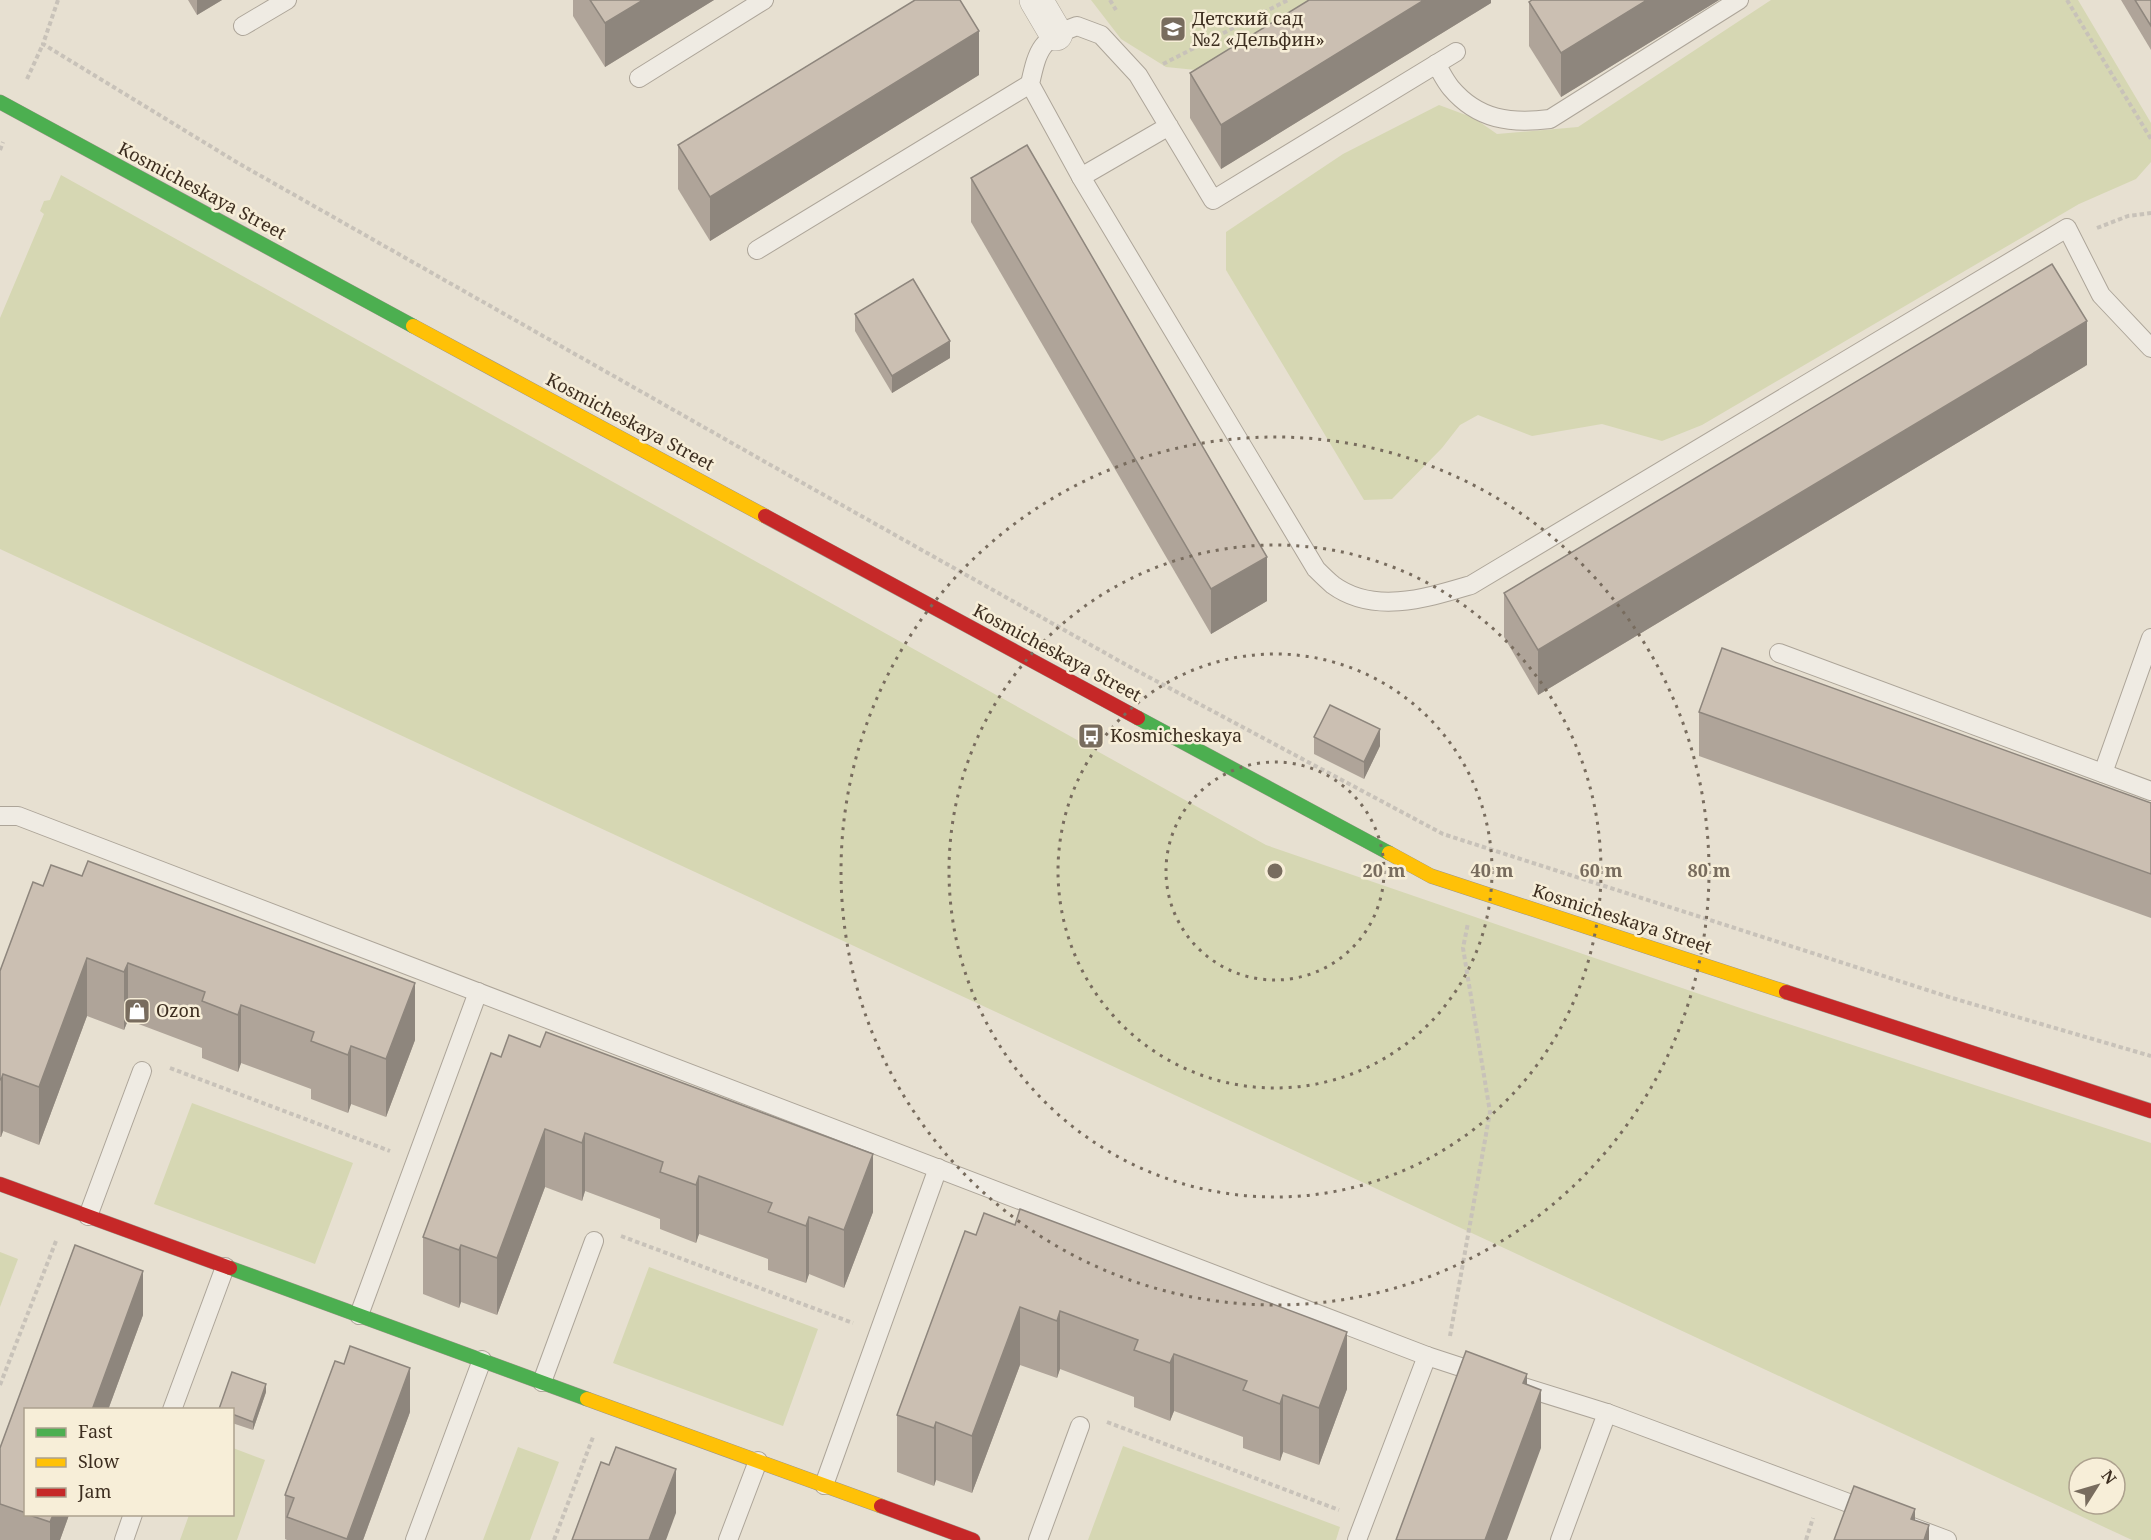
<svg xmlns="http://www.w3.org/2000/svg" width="2151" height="1540" viewBox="0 0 2151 1540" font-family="'Noto Serif',serif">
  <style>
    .green { fill: #d6d7b3; fill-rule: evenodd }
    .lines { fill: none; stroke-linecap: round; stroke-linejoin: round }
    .lane-casing { stroke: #ada599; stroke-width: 20 }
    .street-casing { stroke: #ada599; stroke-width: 34 }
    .fast-casing { stroke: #9c958a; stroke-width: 15 }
    .slow-casing { stroke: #9c958a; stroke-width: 15 }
    .jam-casing { stroke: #9c958a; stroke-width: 15 }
    .path { stroke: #c8c2b9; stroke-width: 4; stroke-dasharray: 4.5 3; stroke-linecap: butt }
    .lane { stroke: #efebe3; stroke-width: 18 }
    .street { stroke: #efebe3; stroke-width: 33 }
    .fast { stroke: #4caf50; stroke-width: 14 }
    .slow { stroke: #ffc107; stroke-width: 14 }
    .jam { stroke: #c62828; stroke-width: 14 }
    .wall { fill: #afa499 }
    .shaded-wall { fill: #8e867d }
    .building { fill: #cbbfb2; stroke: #8e867d; stroke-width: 1.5 }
    .ring { fill: none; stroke: #786c5e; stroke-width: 3; stroke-dasharray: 3 6 }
    .labels { text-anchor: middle; stroke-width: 5; stroke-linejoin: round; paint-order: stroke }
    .poi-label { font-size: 18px; fill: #3d2e20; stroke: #f7eed8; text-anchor: start }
    .street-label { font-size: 18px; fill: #3d2e20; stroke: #f7eed8 }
    .centre { fill: #786c5e; stroke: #f7eed8; stroke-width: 3 }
    .ring-label { font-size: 18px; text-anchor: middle; font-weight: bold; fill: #786c5e; stroke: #f7eed8; stroke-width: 5; stroke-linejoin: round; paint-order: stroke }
  </style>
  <rect width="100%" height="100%" fill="#e7e0d1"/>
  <g class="green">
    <path d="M1091 0H1315L1196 70 1166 67 1121 39Z"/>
    <path d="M1771 0H2078L2151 123V162L2136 179 2079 204 1702 425 1662 441 1602 424 1532 436 1478 415 1460 425 1442 448 1392 499 1364 500 1226 270V232L1343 154 1439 105 1474 118 1497 134 1578 127Z"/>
    <path d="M61 175 1266 845 1746 1010 2151 1143V1540H2132L0 549V318L44 214 40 211 44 201 50 200ZM2079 1468H2115V1504H2079Z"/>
    <path d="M192 1103 353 1163 315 1264 154 1204Z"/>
    <path d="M0 1252 18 1259 0 1307Z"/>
    <path d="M649 1267 818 1329 783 1426 613 1363Z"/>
    <path d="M1123 1446 1340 1527 1336 1540H1088Z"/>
    <path d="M518 1447 559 1462 530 1540H483Z"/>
    <path d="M233 1448 265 1460 237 1540H180L189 1515 232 1514Z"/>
  </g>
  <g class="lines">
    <defs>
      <g id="lane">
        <path d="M243 26 287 0"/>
        <path d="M1436 64C1441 72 1445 81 1451 88 1478 120 1511 124 1550 119L1739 0"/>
        <path d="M639 78 764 0"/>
        <path d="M1169 126 1081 177 1030 84C1038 48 1041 39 1077 26L1101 35 1138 75 1213 200 1456 52"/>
        <path d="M1081 177 1316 569C1321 574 1327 580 1333 585 1374 615 1427 598 1471 585L2067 228 2101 295 2151 348"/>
        <path d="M757 250 1030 84"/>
        <path d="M1779 653 2151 791"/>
        <path d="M2103 773 2151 638"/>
        <path d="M0 816H18L1427 1356 1482 1374"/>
        <path d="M88 1216 142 1071"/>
        <path d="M359 1315 478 992"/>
        <path d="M542 1382 594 1241"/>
        <path d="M1517 1385 1607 1413 1870 1511"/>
        <path d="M172 1410 225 1267"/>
        <path d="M824 1485 938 1168"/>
        <path d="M1907 1525 1947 1540"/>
        <path d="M124 1540 133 1514"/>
        <path d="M415 1540 482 1360"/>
        <path d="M728 1540 758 1461"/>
        <path d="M1038 1540 1080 1426"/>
        <path d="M1357 1540 1427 1356"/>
        <path d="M1560 1540 1607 1413"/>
      </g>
      <path id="street" d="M1036 0 1056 34"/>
      <g id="fast">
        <path d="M0 102 413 326"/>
        <path d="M1138 718 1389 853"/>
        <path d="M230 1268 587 1399"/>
      </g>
      <g id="slow">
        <path d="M413 326 765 516"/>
        <path d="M1389 853 1431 876 1786 992"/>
        <path d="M587 1399 881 1506"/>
      </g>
      <g id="jam">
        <path d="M765 516 1138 718"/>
        <path d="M1786 992 2151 1111"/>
        <path d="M0 1184 230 1268"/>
        <path d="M881 1506 973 1540"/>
      </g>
    </defs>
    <use href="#lane" class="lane-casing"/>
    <use href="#street" class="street-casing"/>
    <use href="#fast" class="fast-casing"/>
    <use href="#slow" class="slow-casing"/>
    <use href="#jam" class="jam-casing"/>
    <g class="path">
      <path d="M58 0 43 44 238 163 783 472 1130 667 1443 834 1952 998 2151 1056"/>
      <path d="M1110 0 1116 10"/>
      <path d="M2067 0 2151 139"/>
      <path d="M1163 64 1288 0"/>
      <path d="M27 79 43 44"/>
      <path d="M0 150 3 142"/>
      <path d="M2097 228 2128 216 2151 213"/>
      <path d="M170 1068 390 1151"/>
      <path d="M621 1236 853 1323"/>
      <path d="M1450 1336 1490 1112 1463 948 1468 923"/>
      <path d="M0 1385 56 1241"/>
      <path d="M1107 1422 1339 1510"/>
      <path d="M554 1540 593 1437"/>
      <path d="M1806 1540 1813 1518"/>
    </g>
    <use href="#lane" class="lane"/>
    <use href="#street" class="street"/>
    <use href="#fast" class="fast"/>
    <use href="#slow" class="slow"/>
    <use href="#jam" class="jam"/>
  </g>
  <g class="wall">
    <path d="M188 0H222L197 15Z"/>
    <path d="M573 0H714L605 67 573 16Z"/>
    <path d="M1491 0V3L1221 169 1190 118V73Z"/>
    <path d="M1532 0H1719L1561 97 1529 46V2Z"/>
    <path d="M2121 0H2151V50Z"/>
    <path d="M979 75 710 241 678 189V145Z"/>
    <path d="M971 178 1267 601 1211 634 971 222Z"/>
    <path d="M855 314 950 358 892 393 855 331Z"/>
    <path d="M2087 365 1538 695 1504 637V593Z"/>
    <path d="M1699 712 2151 803V918L1699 756Z"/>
    <path d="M1314 737 1380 746 1364 779 1314 754Z"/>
    <path d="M43 886 415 1040 386 1117 351 1104 348 1113 311 1099V1089L241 1063 238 1072 202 1058V1048L128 1020 124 1030 87 1016 39 1145 3 1131 1 1137H0V971Z"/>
    <path d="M501 1057 873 1212 844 1288 809 1274 806 1283 768 1270V1259L699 1234 696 1243 660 1229V1219L585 1191 582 1201 545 1187 497 1315 461 1302 459 1308 423 1294V1237Z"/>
    <path d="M976 1235 1347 1389 1319 1465 1283 1452 1280 1461 1243 1448V1437L1174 1411 1170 1421 1134 1407V1397L1060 1369 1057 1378 1020 1365 972 1493 936 1480 934 1486 897 1472V1415Z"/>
    <path d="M75 1245 143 1271V1315L108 1410H26V1515H69L60 1540H0V1448Z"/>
    <path d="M266 1392 253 1430 232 1423V1410Z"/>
    <path d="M410 1412 363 1540H287L285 1539V1495Z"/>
  </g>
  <g class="shaded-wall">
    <path d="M197 0H222L197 15Z"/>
    <path d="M643 0H714L605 67V23Z"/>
    <path d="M1424 0H1491V3L1221 169V125Z"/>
    <path d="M1647 0H1719L1561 97V53Z"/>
    <path d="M979 31V75L710 241V197Z"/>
    <path d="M2087 321V365L1538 695V650Z"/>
    <path d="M950 341V358L892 393V376Z"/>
    <path d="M1267 557V601L1211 634V589Z"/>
    <path d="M1380 729V746L1364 779V762Z"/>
    <path d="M87 958V1016L39 1145V1087Z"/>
    <path d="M128 963V1020L124 1030V972Z"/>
    <path d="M415 983V1040L386 1117V1059Z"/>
    <path d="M241 1005V1063L238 1072V1015Z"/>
    <path d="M351 1046V1104L348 1113V1055Z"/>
    <path d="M3 1074V1131L1 1137V1080Z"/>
    <path d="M545 1129V1187L497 1315V1258Z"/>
    <path d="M585 1133V1191L582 1201V1143Z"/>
    <path d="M873 1154V1212L844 1288V1230Z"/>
    <path d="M699 1176V1234L696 1243V1185Z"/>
    <path d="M809 1217V1274L806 1283V1226Z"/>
    <path d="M461 1245V1302L459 1308V1250Z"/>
    <path d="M143 1271V1315L108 1410H92Z"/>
    <path d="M1020 1307V1365L972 1493V1436Z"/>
    <path d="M1060 1311V1369L1057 1378V1321Z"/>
    <path d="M1347 1332V1389L1319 1465V1408Z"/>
    <path d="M1174 1354V1411L1170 1421V1363Z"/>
    <path d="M410 1368V1412L363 1540H347Z"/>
    <path d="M1527 1374V1428L1541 1390V1448L1507 1540H1485L1523 1383Z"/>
    <path d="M266 1384V1392L253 1430V1422Z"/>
    <path d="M1283 1395V1452L1280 1461V1404Z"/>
    <path d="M936 1422V1480L934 1486V1428Z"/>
    <path d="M676 1469V1513L666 1540H649Z"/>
    <path d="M1915 1509V1540L1911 1519Z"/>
    <path d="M53 1515H69L60 1540H50V1522Z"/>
    <path d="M1929 1525V1540H1924Z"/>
  </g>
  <g class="building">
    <path d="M590 0H643L605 23Z"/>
    <path d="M915 0H960L979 31 710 197 678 145Z"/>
    <path d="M1309 0H1424L1221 125 1190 73Z"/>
    <path d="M1532 0H1647L1561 53 1529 2Z"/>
    <path d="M2135 0H2151V26Z"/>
    <path d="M1027 145 1267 557 1211 589 971 178Z"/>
    <path d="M2052 264 2087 321 1538 650 1504 593Z"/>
    <path d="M913 279 950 341 892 376 855 314Z"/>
    <path d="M1722 648 2151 803V874L1699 712Z"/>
    <path d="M1330 705 1380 729 1364 762 1314 737Z"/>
    <path d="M88 861 415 983 386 1059 351 1046 348 1055 311 1041 314 1032 241 1005 238 1015 202 1001 205 992 128 963 124 972 87 958 39 1087 3 1074 1 1080 0 1079V971L33 882 43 886 51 865 82 876Z"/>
    <path d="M546 1032 873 1154 844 1230 809 1217 806 1226 768 1212 772 1203 699 1176 696 1185 660 1172 663 1162 585 1133 582 1143 545 1129 497 1258 461 1245 459 1250 423 1237 491 1053 501 1057 509 1035 540 1047Z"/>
    <path d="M1020 1209 1347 1332 1319 1408 1283 1395 1280 1404 1243 1390 1247 1381 1174 1354 1170 1363 1134 1350 1138 1340 1060 1311 1057 1321 1020 1307 972 1436 936 1422 934 1428 897 1415 965 1231 976 1235 984 1213 1015 1225Z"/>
    <path d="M75 1245 143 1271 92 1410H26V1513L0 1504V1448Z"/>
    <path d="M350 1346 410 1368 347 1539 287 1517 294 1498 285 1495 335 1361 344 1364Z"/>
    <path d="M1466 1351 1527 1374 1523 1383 1541 1390 1485 1540H1396Z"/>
    <path d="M232 1372 266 1384 253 1422 232 1414V1410L219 1409Z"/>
    <path d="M616 1447 676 1469 649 1540H572L601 1462 609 1465Z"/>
    <path d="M1854 1486 1915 1509 1911 1519 1929 1525 1924 1540H1834Z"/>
    <path d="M29 1515H53L50 1522Z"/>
  </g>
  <g class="ring">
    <circle cx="1275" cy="871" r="109"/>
    <circle cx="1275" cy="871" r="217"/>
    <circle cx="1275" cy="871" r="326"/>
    <circle cx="1275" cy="871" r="434"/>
  </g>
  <defs>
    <symbol id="school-square" viewBox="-11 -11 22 22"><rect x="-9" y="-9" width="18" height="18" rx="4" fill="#786c5e" stroke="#f7eed8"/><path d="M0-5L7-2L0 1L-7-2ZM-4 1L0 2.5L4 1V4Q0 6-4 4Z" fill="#fff"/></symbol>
    <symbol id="bus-square" viewBox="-11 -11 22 22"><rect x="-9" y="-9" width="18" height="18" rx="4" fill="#786c5e" stroke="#f7eed8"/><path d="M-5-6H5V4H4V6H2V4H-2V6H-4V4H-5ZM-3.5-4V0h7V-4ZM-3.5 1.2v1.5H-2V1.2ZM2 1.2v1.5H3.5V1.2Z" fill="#fff"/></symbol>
    <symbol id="shop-square" viewBox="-11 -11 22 22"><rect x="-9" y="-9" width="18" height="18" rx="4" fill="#786c5e" stroke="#f7eed8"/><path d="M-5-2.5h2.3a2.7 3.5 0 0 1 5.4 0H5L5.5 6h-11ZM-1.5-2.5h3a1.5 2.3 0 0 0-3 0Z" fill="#fff"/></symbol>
  </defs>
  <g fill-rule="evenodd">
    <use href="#school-square" x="1158" y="14" width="30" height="30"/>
    <use href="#bus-square" x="1076" y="721" width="30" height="30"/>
    <use href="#shop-square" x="122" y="996" width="30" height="30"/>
  </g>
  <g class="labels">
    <g class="poi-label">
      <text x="1192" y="25">Детский сад<tspan x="1192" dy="21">№2 «Дельфин»</tspan></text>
      <text x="1110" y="742">Kosmicheskaya</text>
      <text x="156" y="1017">Ozon</text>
    </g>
    <g class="street-label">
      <text transform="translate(202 191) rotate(28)" y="6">Kosmicheskaya Street</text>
      <text transform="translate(630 422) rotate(28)" y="6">Kosmicheskaya Street</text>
      <text transform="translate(1057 653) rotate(28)" y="6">Kosmicheskaya Street</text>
      <text transform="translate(1622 919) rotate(18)" y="6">Kosmicheskaya Street</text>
    </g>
  </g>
  <circle cx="1275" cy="871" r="9" class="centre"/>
  <g class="ring-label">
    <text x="1384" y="877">20 m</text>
    <text x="1492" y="877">40 m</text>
    <text x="1601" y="877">60 m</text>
    <text x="1709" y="877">80 m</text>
  </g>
  <rect x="24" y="1408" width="210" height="108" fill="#f7eed8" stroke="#ada18e" stroke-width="1.5"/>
  <rect x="36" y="1428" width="30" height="9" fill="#4caf50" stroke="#ada18e" stroke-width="1.5"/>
  <text x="78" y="1438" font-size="18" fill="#3d2e20">Fast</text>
  <rect x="36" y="1458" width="30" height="9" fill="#ffc107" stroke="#ada18e" stroke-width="1.5"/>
  <text x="78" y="1468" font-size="18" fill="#3d2e20">Slow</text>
  <rect x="36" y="1488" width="30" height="9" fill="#c62828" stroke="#ada18e" stroke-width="1.5"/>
  <text x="78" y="1498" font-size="18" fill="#3d2e20">Jam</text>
  <g transform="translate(2097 1486) rotate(53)"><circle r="28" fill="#f7eed8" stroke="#ada18e" stroke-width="1.5"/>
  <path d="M0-4.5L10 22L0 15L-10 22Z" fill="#786c5e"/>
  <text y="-9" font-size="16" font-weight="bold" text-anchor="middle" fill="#3d2e20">N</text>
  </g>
</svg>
